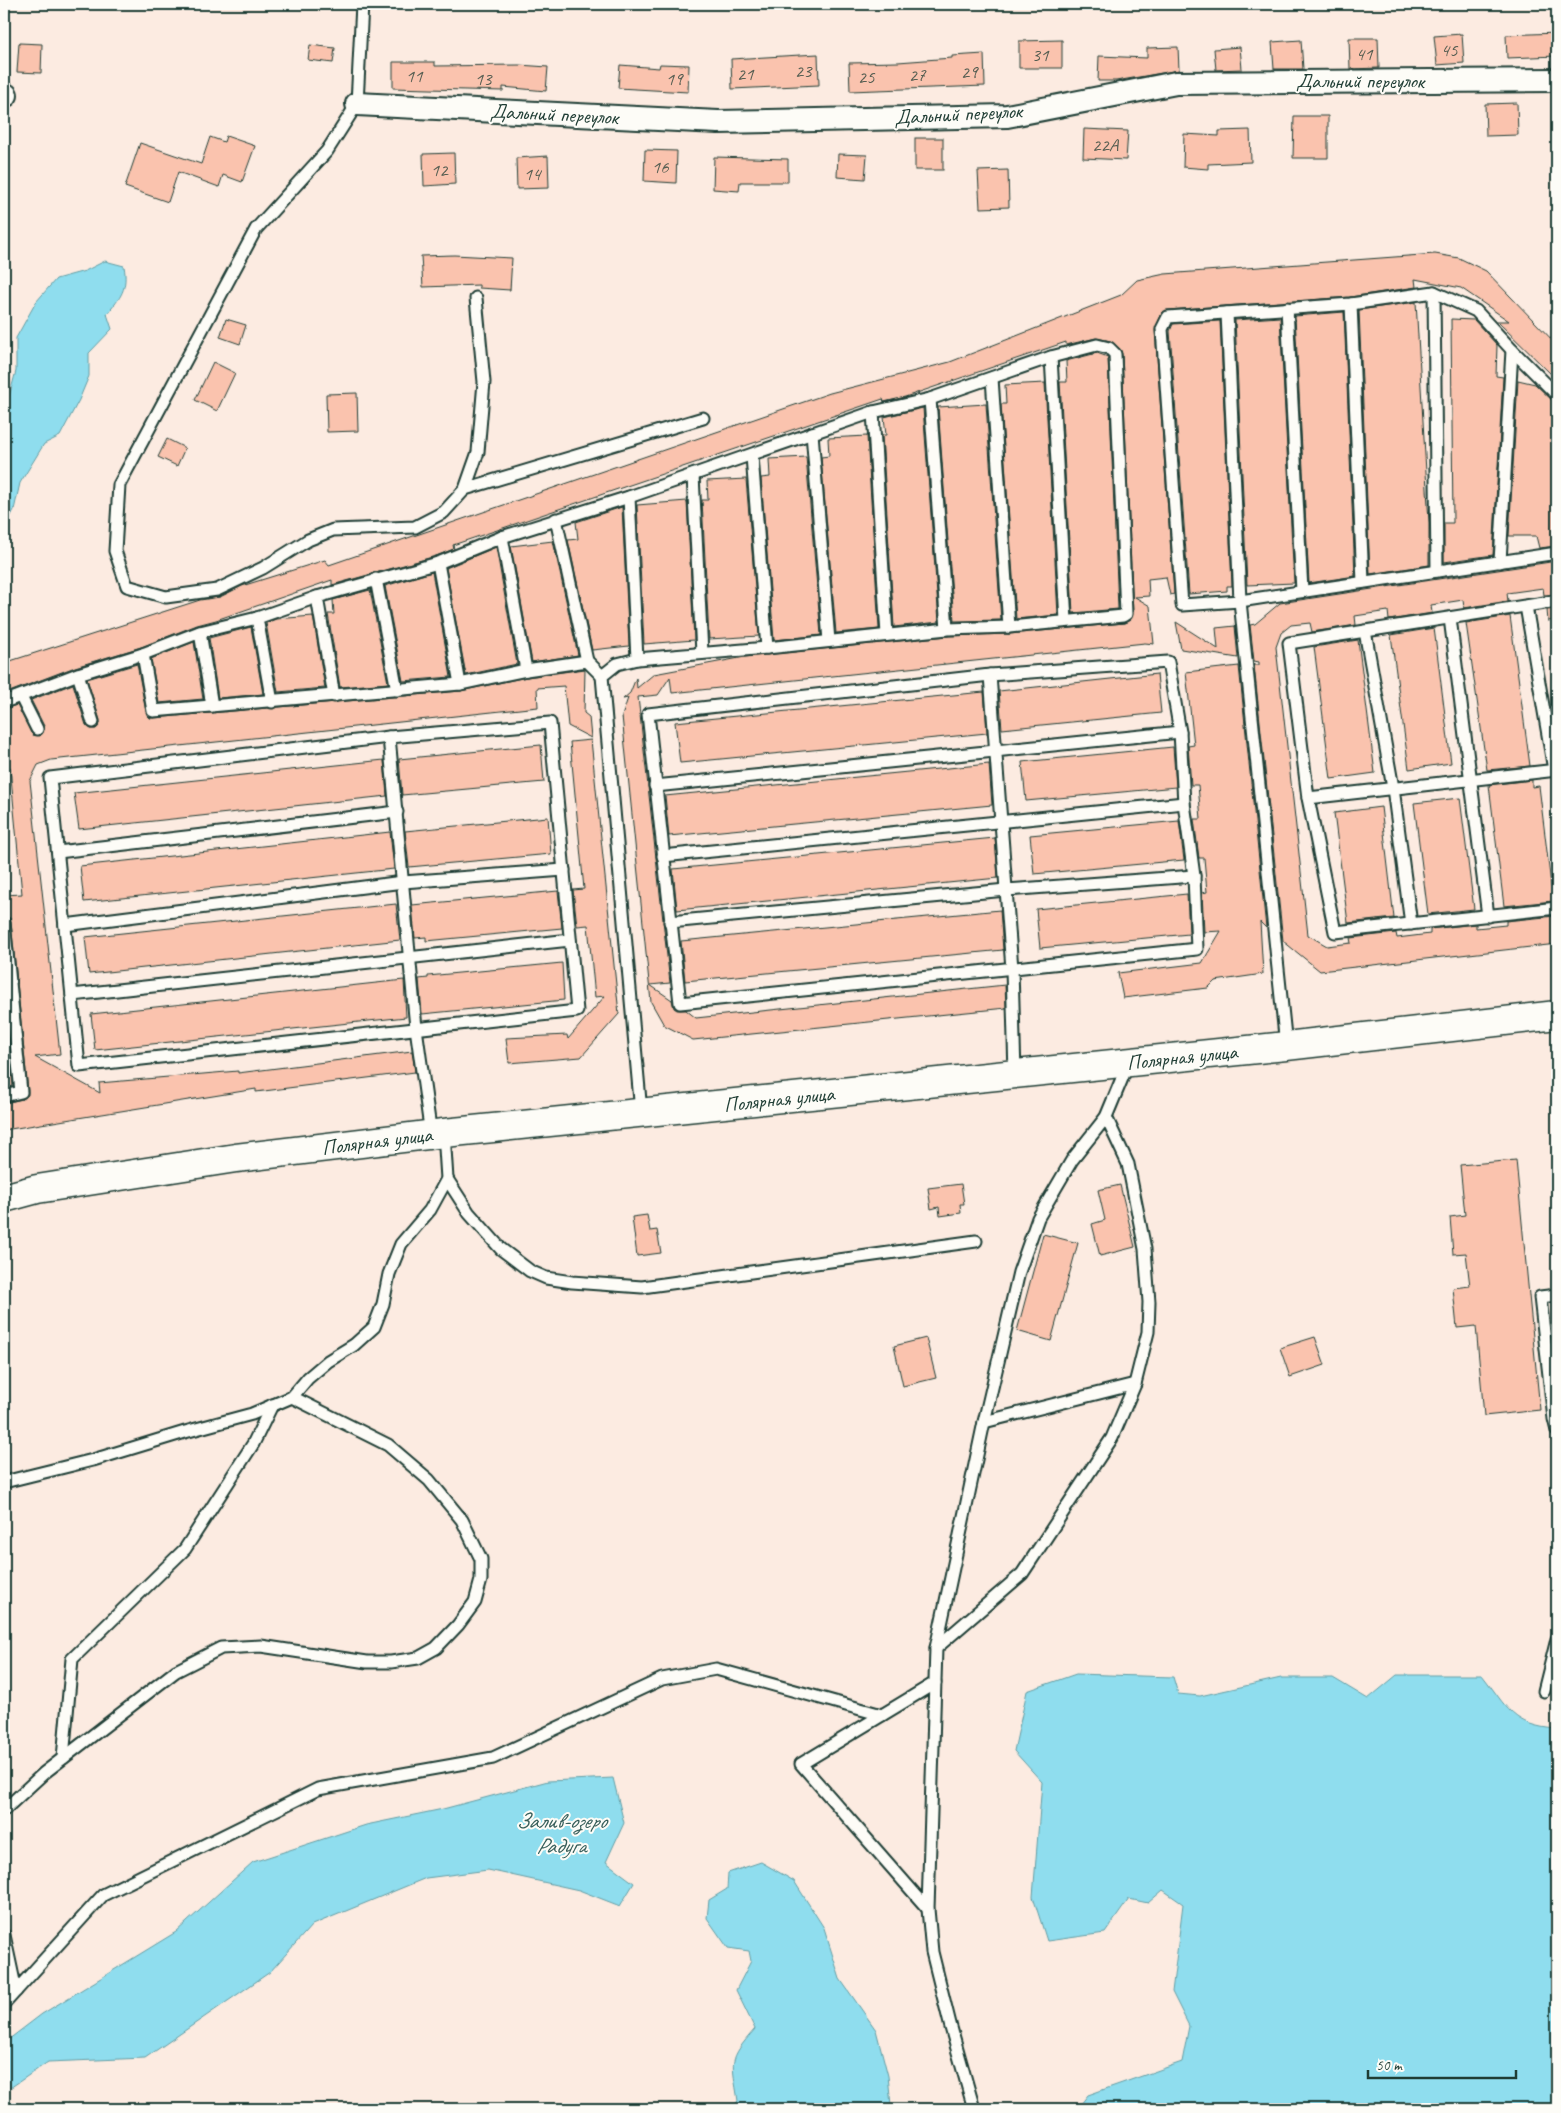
<svg xmlns="http://www.w3.org/2000/svg" width="1561" height="2113" viewBox="0 0 1561 2113" font-family="Caveat,sans-serif">
  <style>
    .water { fill: #8fddee; stroke: #629da4 }
    .building { fill: #fac3ae; stroke: #1f3d34 }
    .lines { fill: none; stroke-linecap: round; stroke-linejoin: round }
    .service-casing { stroke: #1f3d34; stroke-width: 15 }
    .minor-casing { stroke: #1f3d34; stroke-width: 26 }
    .secondary-casing { stroke: #1f3d34; stroke-width: 31 }
    .service { stroke: #fdfcf7; stroke-width: 11 }
    .minor { stroke: #fdfcf7; stroke-width: 22 }
    .secondary { stroke: #fdfcf7; stroke-width: 28 }
    .labels { text-anchor: middle; stroke-width: 4; stroke-linejoin: round; paint-order: stroke }
    .number-label { font-size: 19px; fill: #565e52 }
    .street-label { font-size: 21px; fill: #1f3d34; stroke: #fdfcf7 }
    .water-label { font-size: 22px; font-style: italic; fill: #355d59; stroke: #fdfcf7 }
  </style>
  <rect width="100%" height="100%" fill="#fcebe1"/>
  <filter id="ink" filterUnits="userSpaceOnUse"><feTurbulence type="fractalNoise" baseFrequency=".02" numOctaves="2"/><feDisplacementMap in="SourceGraphic" scale="10" xChannelSelector="R" yChannelSelector="G"/><feConvolveMatrix kernelMatrix="1 2 1 2 8 2 1 2 1" color-interpolation-filters="sRGB"/></filter>
  <g filter="url(#ink)">
    <g class="water">
      <path d="M105 261 124 266C128 289 121 297 107 314L112 329 89 353V376L79 400 60 436 44 444 20 483 14 510 4 529V407L7 404 16 371V338L36 302 56 279 85 271Z"/>
      <path d="M1076 1674 1173 1677 1178 1694 1200 1696 1281 1678H1333L1368 1699 1397 1675H1482C1508 1708 1512 1726 1557 1729V2109H1077L1088 2095 1182 2062 1189 2026 1172 1992 1183 1904 1163 1890 1148 1903 1129 1899 1105 1933 1047 1941 1033 1897 1042 1782 1014 1751 1027 1691Z"/>
      <path d="M613 1778 624 1823 606 1862 634 1883 620 1906 579 1890 488 1870 426 1878 312 1925 270 1972 145 2058 48 2062 7 2090 4 2094V2043L42 2014 176 1932 253 1862 366 1825 443 1809 548 1781Z"/>
      <path d="M761 1862 794 1881 824 1928 840 1979 876 2030 888 2076 891 2105 888 2109H730L738 2101C732 2061 727 2061 755 2029L736 1990 751 1961 749 1951 728 1948 707 1918 709 1900 727 1889 728 1873Z"/>
    </g>
    <g class="building">
      <path d="M1557 33V56L1507 58 1506 35Z"/>
      <path d="M1462 34 1464 63 1437 65 1434 36Z"/>
      <path d="M1349 38H1378L1379 68 1350 69Z"/>
      <path d="M1062 40V68H1019V41Z"/>
      <path d="M1301 40 1303 69H1274L1272 42Z"/>
      <path d="M19 43 42 44 41 73 17 72Z"/>
      <path d="M310 45 335 48 333 63 308 60Z"/>
      <path d="M1178 47 1179 70 1116 81H1098L1099 56 1147 58V48Z"/>
      <path d="M1240 47 1242 69 1216 70 1214 49Z"/>
      <path d="M818 54 819 85 732 89 731 59Z"/>
      <path d="M984 54 985 86 850 91 849 63 898 62 952 58V56Z"/>
      <path d="M393 62H435V66L519 65 548 67 546 91 503 87V91L393 88Z"/>
      <path d="M660 64 689 65 688 92 618 88 620 65 659 68Z"/>
      <path d="M1517 103 1518 135 1486 136 1485 104Z"/>
      <path d="M1294 116H1328V158H1293Z"/>
      <path d="M1084 129 1128 131 1126 160 1083 158Z"/>
      <path d="M1250 130 1251 162 1208 164V169L1183 167 1184 134 1219 136V131Z"/>
      <path d="M226 136 255 146 242 182 223 175 219 187 178 172 168 202 125 187 140 143 201 164 210 137 224 142Z"/>
      <rect x="915" y="138" width="28" height="32"/>
      <path d="M645 150 677 151 676 183 644 181Z"/>
      <path d="M454 153 455 184 424 186 423 154Z"/>
      <path d="M838 154 867 155 865 179 837 177Z"/>
      <path d="M548 156 549 188 517 189 516 158Z"/>
      <path d="M714 157 788 159V182H740L739 191 713 189Z"/>
      <path d="M1008 170 1009 207 980 208 978 171Z"/>
      <path d="M1435 254 1459 258 1486 271 1557 345V380L1497 321H1509L1461 288 1415 279 1416 287 1350 297 1167 310 1162 313 1155 330 1174 594 1170 595 1166 577 1148 579 1149 596 1135 597 1150 606 1154 644 1145 643 672 693 670 677 658 695 638 697 670 983 650 985 672 1000 674 1008 677 1010H686L696 1018 1005 985 1006 1008 693 1040 664 1025 651 1002 622 716 628 698 623 699 630 693 636 678 637 688 654 674 745 657 948 636 1010 634 1124 623 1130 620 1133 614 1122 354 1120 349 1111 341 1096 338 1066 345V342L905 397 884 402 883 399 453 545 454 549 436 556 332 585V580L216 620 197 625 141 647 75 667 4 694V663L200 600 220 597 242 586 325 560 329 565 830 393 950 362 1121 295 1137 280 1165 274Z"/>
      <path d="M454 255 512 258 510 290 479 288V285L423 287 421 256Z"/>
      <path d="M1416 302 1429 523V565L1370 574 1359 310Z"/>
      <path d="M1344 312 1355 576 1309 583 1295 316Z"/>
      <path d="M1280 317 1294 583 1247 585 1235 320Z"/>
      <path d="M226 319 246 325 240 344 220 337Z"/>
      <path d="M1451 319 1474 320 1497 345 1496 376 1503 377 1493 555 1444 562V523H1453Z"/>
      <path d="M1220 321 1232 586H1227V591L1189 594 1170 331 1173 324Z"/>
      <path d="M1097 353 1108 357 1118 609 1073 613 1060 382H1067L1066 361Z"/>
      <path d="M213 362 235 373 217 411 195 400Z"/>
      <path d="M1518 380 1535 384 1553 401 1557 546 1539 548 1536 536H1509Z"/>
      <path d="M1045 383 1058 615 1016 619 1001 404H1006L1005 385Z"/>
      <path d="M357 393 358 431 327 432 326 394Z"/>
      <path d="M986 404 1001 620 954 621 938 407Z"/>
      <path d="M923 408 939 622 894 627 882 435H886L884 417Z"/>
      <path d="M867 436 879 629 836 633 821 457 829 456 828 438Z"/>
      <path d="M167 439 185 448 177 466 158 457Z"/>
      <path d="M806 457 821 635 774 640 761 478 770 477 769 459Z"/>
      <path d="M746 479 759 636 709 639 702 500H708L707 481Z"/>
      <path d="M687 501 694 640 644 644 637 505Z"/>
      <path d="M622 507 629 646 592 650 568 540 578 539 576 522Z"/>
      <path d="M553 541 578 655 532 662 511 546Z"/>
      <path d="M496 547 517 664 466 675 446 568Z"/>
      <path d="M1557 561V594L1544 595 1543 588 1507 593 1508 601 1464 608 1463 600 1431 605 1432 613 1389 620 1388 611 1355 616 1356 625 1312 632 1310 623 1291 625 1281 633 1276 647 1308 935 1327 946 1351 943 1350 938 1396 933 1397 938 1430 934V929L1476 924V928L1506 925V921L1555 916 1556 919H1557V944L1320 971 1283 941 1254 665H1259V662L1254 661 1250 625 1255 624 1280 603Z"/>
      <path d="M432 572 451 677 403 681 385 586Z"/>
      <path d="M370 590 388 683 340 687 328 614H334L333 600Z"/>
      <path d="M1557 609V620L1548 621 1547 610Z"/>
      <path d="M313 616 325 688 278 692 266 623 276 619Z"/>
      <path d="M1510 616 1530 766 1487 770 1466 623Z"/>
      <path d="M1176 622 1218 649 1216 628 1235 626 1238 658 1181 649Z"/>
      <path d="M251 627 263 694 218 698 209 638Z"/>
      <path d="M1434 628 1451 763 1409 769 1391 635Z"/>
      <path d="M1358 640 1375 773 1331 779 1314 647Z"/>
      <path d="M194 642 203 699 159 703 151 659Z"/>
      <path d="M137 664 146 712 150 718H154L461 691 527 677 585 669 584 713 589 717 591 738 568 726 564 686 537 688 538 707 51 760 38 765 30 781 60 1054 35 1057 100 1093 99 1083 238 1071V1073L412 1051 415 1072 256 1092V1089L4 1130V1103L23 1099 28 1095V1091L11 922 10 918 4 916V895L22 894 10 767 4 768V709L17 705 31 733 33 735 40 736 43 733 44 726 31 700 73 684 86 725 91 729H96L100 724V720L87 679Z"/>
      <path d="M1239 666 1266 928 1260 922 1263 974 1215 981 1208 988 1123 998 1118 973 1202 963 1221 931 1204 932 1202 893 1207 892 1204 858H1199L1194 819H1201L1198 785H1191L1188 746 1194 745 1186 672Z"/>
      <path d="M1157 674 1161 713 1002 729 999 691Z"/>
      <path d="M984 692 987 733 680 763 675 722Z"/>
      <path d="M591 740 619 1014 581 1057 509 1063 506 1038 567 1035 568 1039 605 996 595 997 588 925 577 926 573 890 584 889 570 742Z"/>
      <path d="M541 745 544 782 402 795 399 759Z"/>
      <path d="M1173 747 1176 787 1026 801 1022 762Z"/>
      <path d="M384 760 387 796 79 829 74 793Z"/>
      <path d="M989 764 992 805 669 836 665 796Z"/>
      <path d="M1532 780V787L1539 786 1553 901 1504 906 1489 785Z"/>
      <path d="M1460 798 1474 909 1428 914 1414 803Z"/>
      <path d="M1381 807 1394 918 1348 923 1334 813Z"/>
      <path d="M548 817 551 854 409 867 405 831Z"/>
      <path d="M1179 821 1184 860 1034 874 1030 835Z"/>
      <path d="M390 832 394 869 84 902 80 866Z"/>
      <path d="M995 838 998 878 677 910 673 869Z"/>
      <path d="M558 891 562 928 426 941V937L415 938 412 905Z"/>
      <path d="M1187 894 1189 934 1040 948 1036 909Z"/>
      <path d="M396 904 400 940 89 974 85 937Z"/>
      <path d="M1000 910 1003 950 685 981 681 941Z"/>
      <path d="M562 963 564 1000 422 1014 419 979 428 978V976Z"/>
      <path d="M404 980 406 1017 95 1050 91 1014Z"/>
      <path d="M4 995 13 1086 4 1088Z"/>
      <path d="M1516 1160 1540 1410 1484 1416 1476 1326 1457 1328 1453 1288 1470 1286 1466 1253 1453 1254 1450 1217 1465 1215 1460 1165Z"/>
      <path d="M961 1184 964 1204H960L961 1213 940 1216 939 1207 931 1209 928 1188Z"/>
      <path d="M1120 1185 1135 1247 1100 1256 1092 1224 1105 1220 1098 1190Z"/>
      <path d="M647 1215 650 1231 657 1230 661 1253 637 1256 632 1217Z"/>
      <path d="M1043 1234 1078 1243 1051 1341 1017 1331Z"/>
      <path d="M1315 1337 1325 1365 1290 1377 1280 1348Z"/>
      <path d="M926 1338 936 1378 903 1386 894 1346Z"/>
    </g>
    <g class="lines">
      <defs>
        <g id="service">
          <path d="M362 4 357 104 327 151 256 229 119 485 115 551 127 586 166 597 217 590 263 568 308 540 333 530 415 527 444 512 465 489 478 452 484 382 476 298"/>
          <path d="M1434 292 1437 571"/>
          <path d="M1351 304 1363 582"/>
          <path d="M1287 308 1302 591"/>
          <path d="M1227 313 1240 601 1286 1046"/>
          <path d="M1051 357 1066 621"/>
          <path d="M992 378 1009 627"/>
          <path d="M1557 395 1512 350 1476 311 1434 292 1351 304 1168 317 1162 329 1182 605 1240 601 1557 553"/>
          <path d="M930 399 947 629"/>
          <path d="M873 412 887 635"/>
          <path d="M812 433 829 641"/>
          <path d="M752 456 767 648"/>
          <path d="M693 475 702 653"/>
          <path d="M465 489 703 418"/>
          <path d="M629 497 637 659"/>
          <path d="M556 519 587 661"/>
          <path d="M502 537 526 670"/>
          <path d="M1500 562 1512 350"/>
          <path d="M438 563 460 684"/>
          <path d="M376 579 397 690"/>
          <path d="M317 597 334 696"/>
          <path d="M1557 601 1289 643 1308 798 1335 932 1557 908"/>
          <path d="M1526 606 1554 770"/>
          <path d="M257 618 272 702"/>
          <path d="M1450 618 1488 916"/>
          <path d="M1365 631 1393 788 1411 924"/>
          <path d="M200 632 212 706"/>
          <path d="M143 654 153 711 460 684 526 670 587 661 602 676"/>
          <path d="M1168 662 1180 732 1184 803 1194 876 1197 949 680 1003 648 714 990 675Z"/>
          <path d="M78 674 93 722"/>
          <path d="M990 675 1012 969 1015 1074"/>
          <path d="M21 697 37 729"/>
          <path d="M4 702 78 674 143 654 200 632 257 618 317 597 438 563 502 537 629 497 873 412 930 399 1051 357 1097 345 1109 348 1115 354 1126 614 1123 616 1009 627 947 629 767 648 637 659 617 664 602 676 641 1112"/>
          <path d="M550 723 577 1011 79 1066 50 778 389 737Z"/>
          <path d="M389 737 416 1028 431 1135"/>
          <path d="M655 786 1180 732"/>
          <path d="M1308 798 1557 770"/>
          <path d="M58 852 397 812"/>
          <path d="M663 856 1184 803"/>
          <path d="M670 922 1006 890 1194 876"/>
          <path d="M4 923 21 1092 4 1096"/>
          <path d="M65 925 403 882 564 870"/>
          <path d="M72 995 570 940"/>
          <path d="M447 1179 469 1213 501 1249 530 1271 546 1278 572 1282 642 1287 976 1241"/>
          <path d="M1557 1295 1540 1297 1554 1419 1557 1431"/>
          <path d="M984 1422 1135 1384"/>
          <path d="M4 1482 93 1460 185 1432 252 1414 292 1397 308 1378 328 1361 354 1345 374 1327 383 1304 389 1274 401 1244 430 1210 447 1179 444 1133"/>
          <path d="M936 1648 1022 1574 1112 1438 1135 1384 1148 1332 1149 1302 1145 1249 1128 1164 1106 1117"/>
          <path d="M1544 1691 1557 1639"/>
          <path d="M63 1758 72 1659 185 1549 253 1444 272 1405"/>
          <path d="M4 1810 44 1773 176 1671 221 1648 261 1646 367 1662H391L418 1658 436 1648 458 1625 475 1602 481 1580V1559L462 1520 429 1480 388 1445 292 1397"/>
          <path d="M928 1909 801 1764 935 1683"/>
          <path d="M4 1935 16 1991"/>
          <path d="M4 2004 103 1895 318 1789 493 1758 662 1679 716 1669 882 1715"/>
          <path d="M974 2109 950 2024 932 1952 928 1909 936 1648 984 1422 1019 1272 1038 1218 1072 1160 1106 1117 1128 1064"/>
        </g>
        <g id="minor">
          <path d="M4 95H6"/>
          <path d="M357 104 718 122 1007 116 1176 83 1557 80"/>
        </g>
        <path id="secondary" d="M4 1198 37 1189 236 1158 444 1133 1286 1046 1557 1015"/>
      </defs>
      <use href="#service" class="service-casing"/>
      <use href="#minor" class="minor-casing"/>
      <use href="#secondary" class="secondary-casing"/>
      <use href="#service" class="service"/>
      <use href="#minor" class="minor"/>
      <use href="#secondary" class="secondary"/>
    </g>
  </g>
  <g class="labels">
    <g class="number-label">
      <text x="1449" y="56">45</text>
      <text x="1364" y="60">41</text>
      <text x="1040" y="61">31</text>
      <text x="803" y="77">23</text>
      <text x="969" y="78">29</text>
      <text x="745" y="80">21</text>
      <text x="917" y="81">27</text>
      <text x="414" y="82">11</text>
      <text x="866" y="83">25</text>
      <text x="483" y="85">13</text>
      <text x="674" y="85">19</text>
      <text x="1105" y="151">22А</text>
      <text x="660" y="173">16</text>
      <text x="439" y="176">12</text>
      <text x="532" y="180">14</text>
    </g>
    <g class="street-label">
      <text x="1360" y="88">Дальний переулок</text>
      <text transform="translate(554 114) rotate(3)" y="7">Дальний переулок</text>
      <text transform="translate(958 114) rotate(-3)" y="7">Дальний переулок</text>
      <text transform="translate(1182 1057) rotate(-6)" y="7">Полярная улица</text>
      <text transform="translate(779 1099) rotate(-6)" y="7">Полярная улица</text>
      <text transform="translate(377 1141) rotate(-7)" y="7">Полярная улица</text>
    </g>
    <g class="water-label">
      <text x="561" y="1828">Залив-озеро<tspan x="561" dy="25">Радуга</tspan></text>
    </g>
  </g>
  <rect width="1561" height="2113" fill="none" stroke="#fdfcf7" stroke-width="20"/>
  <rect x="10" y="10" width="1541" height="2093" fill="none" stroke="#1f3d34" stroke-width="2" filter="url(#ink)"/>
  <path d="M1368 2070v8h148v-8" fill="none" stroke="#1f3d34" stroke-width="2.5"/>
  <text x="1376" y="2070" font-size="15" fill="#1f3d34" stroke="#fdfcf7" stroke-width="4" paint-order="stroke">50 m</text>
</svg>
